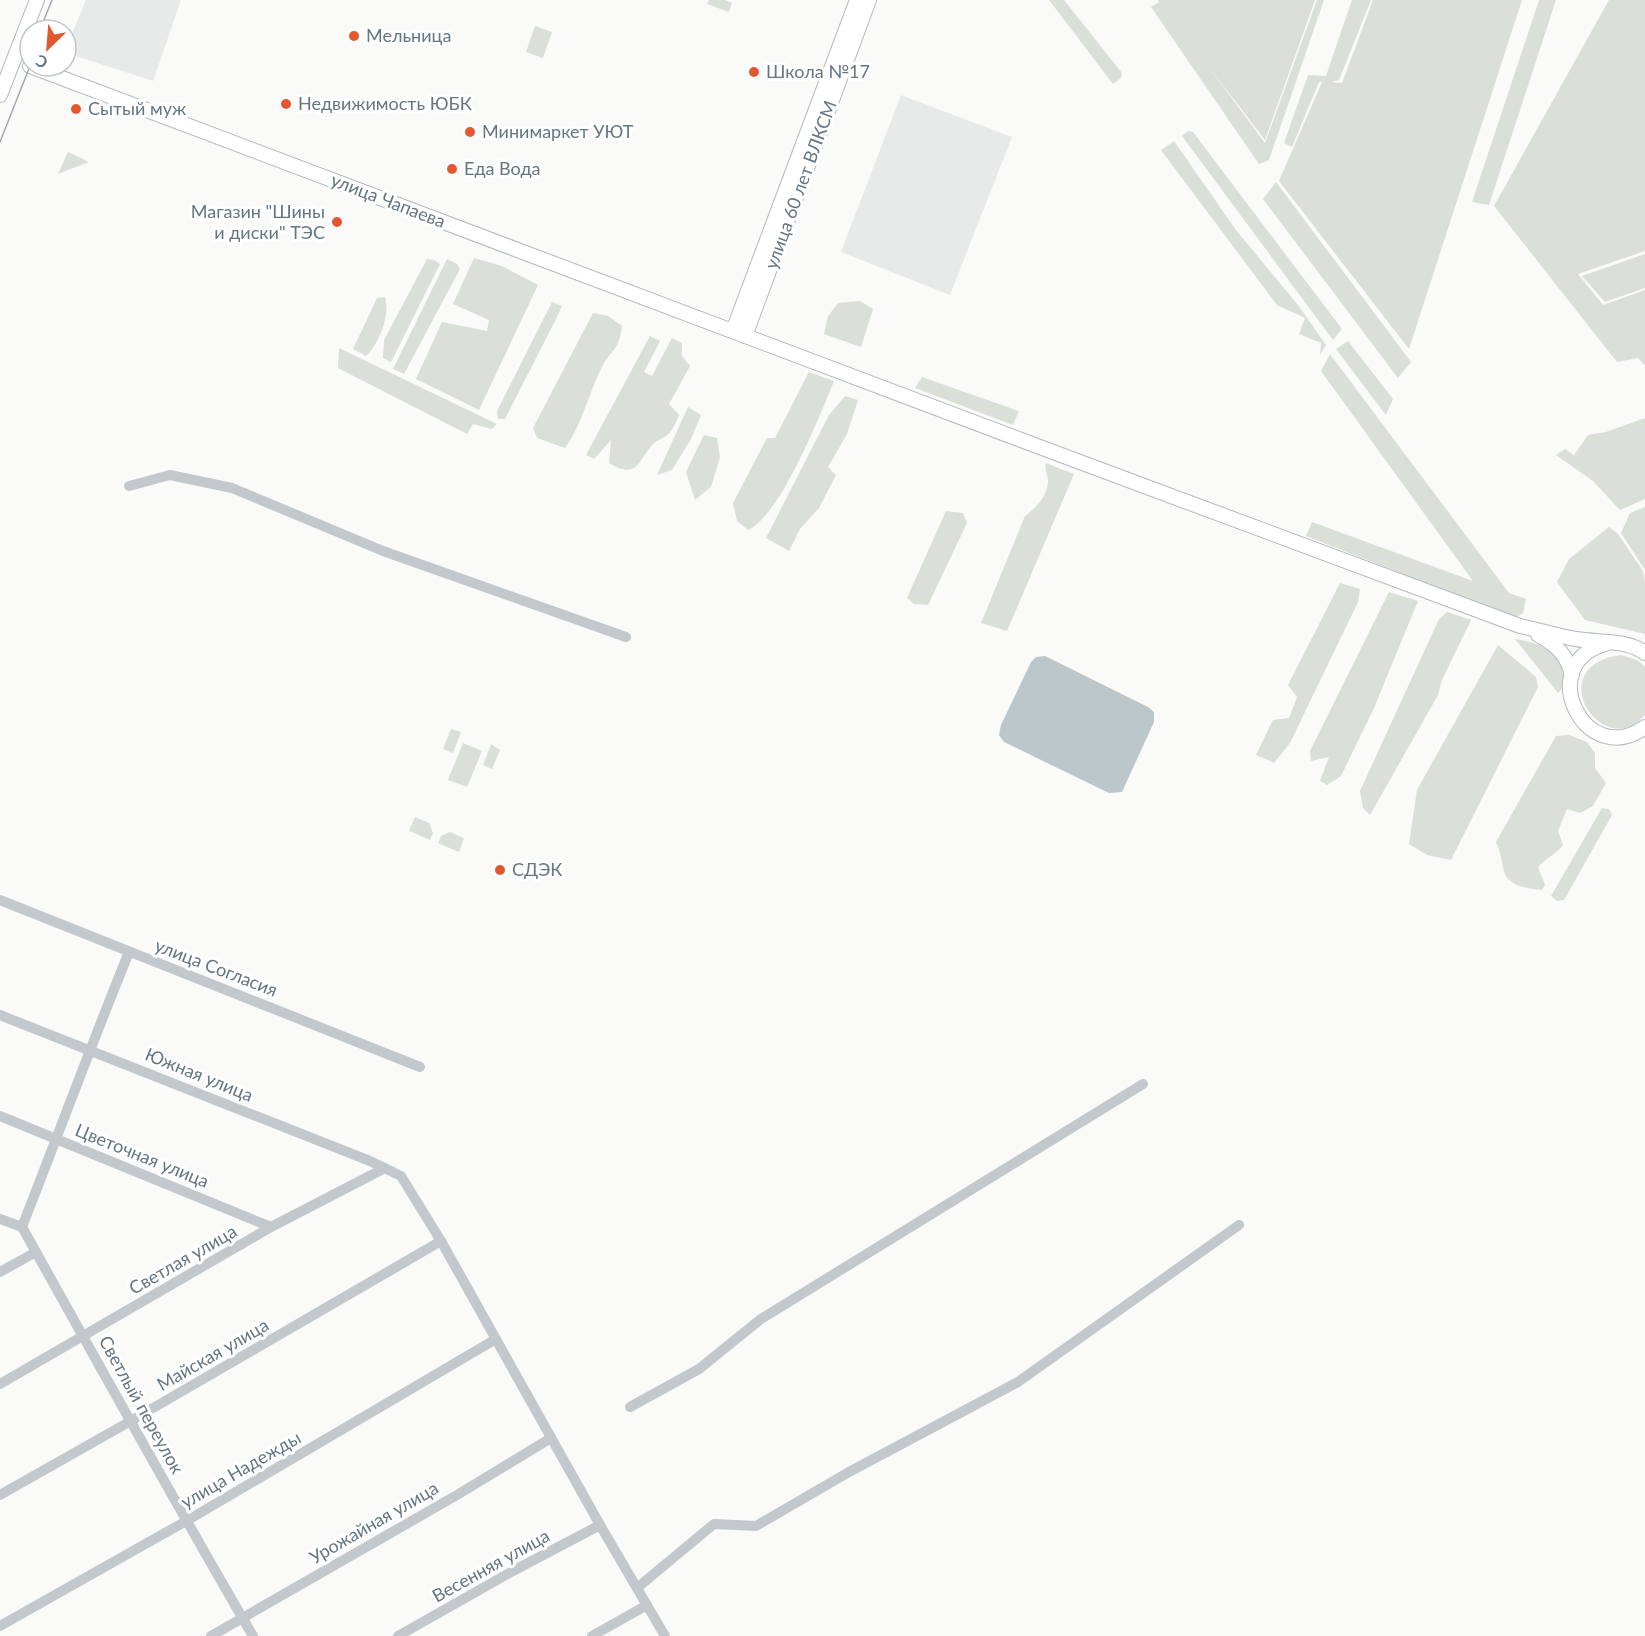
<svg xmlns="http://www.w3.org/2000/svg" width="1645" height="1636" viewBox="0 0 1645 1636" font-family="Lato,sans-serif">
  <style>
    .built { fill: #e8e9e9 }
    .green { fill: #dadfd7 }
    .water { fill: #bbc7cb }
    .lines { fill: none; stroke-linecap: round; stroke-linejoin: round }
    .secondary-casing { stroke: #b3babf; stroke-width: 16 }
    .street { stroke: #c3c8cc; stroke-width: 10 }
    .secondary { stroke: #fff; stroke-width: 14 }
    .tram { stroke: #a2aab0; stroke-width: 1.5 }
    .poi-dot { fill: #e4572e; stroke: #fff; stroke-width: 2 }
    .labels { text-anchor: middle; stroke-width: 6; stroke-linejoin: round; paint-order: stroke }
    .poi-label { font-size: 18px; fill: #657683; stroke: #fff; text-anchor: start }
    .street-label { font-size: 18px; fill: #657683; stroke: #fff }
  </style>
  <rect width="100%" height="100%" fill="#fafaf8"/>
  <g class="built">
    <path d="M86 0H181L153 81 66 53V48Z"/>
    <path d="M901 95 1012 137 950 295 841 252Z"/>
  </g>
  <g class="green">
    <path d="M709 0H725L732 3 729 12 707 4Z"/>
    <path d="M1049 0H1064L1122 73 1121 78 1113 84Z"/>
    <path d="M1158 0H1315L1265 140 1205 62 1265 143 1317 0H1324L1269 160 1259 164 1151 7 1159 2Z"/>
    <path d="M1352 0H1371L1339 80 1331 82 1342 83 1373 0H1522L1409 349 1279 181 1322 82H1319L1292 147 1284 143 1308 75 1326 76Z"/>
    <path d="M1539 0H1556L1489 205 1472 202Z"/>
    <path d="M1609 0H1645V251L1578 274 1603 305 1645 290V366L1638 358 1617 362 1494 206Z"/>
    <path d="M535 26 552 32 543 58 526 52Z"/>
    <path d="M1188 131 1193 132 1342 329 1333 340 1182 136Z"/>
    <path d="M1174 141 1236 230 1298 305 1326 345 1320 355 1321 343 1299 334 1305 318 1277 305 1161 150Z"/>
    <path d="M68 152 89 162 58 174Z"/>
    <path d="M1276 182 1411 362 1398 378 1263 199Z"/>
    <path d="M1645 254V288L1605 302 1582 276Z"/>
    <path d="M474 258 502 266 538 285 479 410 416 379 442 322 487 331 489 320 453 304Z"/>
    <path d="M427 259 434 260 440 264 391 362 383 358 384 340Z"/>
    <path d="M447 259 457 264 460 269 404 374 393 369Z"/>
    <path d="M385 297C390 316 380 342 366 356L353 349 377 298Z"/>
    <path d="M860 301 873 309 861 347 824 334 828 316 838 303Z"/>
    <path d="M552 302 562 306 556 319 505 419H498L497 411Z"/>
    <path d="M593 313 608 316 622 326C619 351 612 348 602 367 588 394 583 423 565 448L537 438 533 428Z"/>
    <path d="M650 336 660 341 644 372 652 376 672 338 682 343V356L690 366 669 404 679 415C676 422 673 431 666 436 663 438 657 440 654 443 638 459 639 481 609 463L611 440 594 459 586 455Z"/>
    <path d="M1348 341 1393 399 1386 415 1336 349Z"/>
    <path d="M339 348 497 424 492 429 473 424 467 434 338 368Z"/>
    <path d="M1330 354 1509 593 1526 599 1523 613 1515 618 1306 536 1312 522 1473 581 1321 371Z"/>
    <path d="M809 372 834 381C820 415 781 515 748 530L737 521 733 503 767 438H775Z"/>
    <path d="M922 377 1019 411 1013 425 915 388Z"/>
    <path d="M845 396 858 400 847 434 828 467 836 475 819 508 800 529 789 551 766 538 829 415Z"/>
    <path d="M688 407 701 415 691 439 672 470 657 475Z"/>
    <path d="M1645 418V499L1620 510 1593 481 1556 455 1565 449 1574 455 1588 435 1606 432Z"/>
    <path d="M704 435 717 438 720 457 711 487 695 500 686 472Z"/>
    <path d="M1046 463 1074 474 1007 631 981 623 1025 516C1035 509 1047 496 1048 483 1049 476 1044 471 1046 463Z"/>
    <path d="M1645 507V570L1621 533 1630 513Z"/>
    <path d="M946 511 963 513 967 523 928 605 914 604 907 598Z"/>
    <path d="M1609 527 1618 534 1643 571 1645 582V634L1585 620 1557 582 1569 559Z"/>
    <path d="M1340 583 1360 589 1358 602 1290 743 1274 763 1256 755 1273 720 1289 718 1297 697 1288 685Z"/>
    <path d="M1389 592 1418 601 1374 708 1341 776 1327 785 1320 781 1329 757 1311 761 1310 751Z"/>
    <path d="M1447 612 1471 620 1442 680 1438 695 1370 815 1363 808 1360 791 1439 619Z"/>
    <path d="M1515 639C1526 641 1540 644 1548 650 1561 659 1571 682 1558 693Z"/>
    <path d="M1498 645 1536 677 1538 687 1451 860 1427 855 1409 844 1417 790Z"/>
    <path d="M1621 655 1637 660 1645 667V715C1603 764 1539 666 1621 655Z"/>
    <path d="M451 729 461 732 453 753 443 749Z"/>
    <path d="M1569 735 1587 742 1595 753V768L1606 783 1593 806 1580 813 1567 809 1558 831 1563 845C1555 855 1546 858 1538 867L1545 885 1542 890C1529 889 1507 886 1504 871 1501 860 1501 852 1496 842L1556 736Z"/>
    <path d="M463 743 482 751 467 787 448 780Z"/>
    <path d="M491 744 500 750 492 769 483 765Z"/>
    <path d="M1602 808 1609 809 1612 815 1564 900 1557 901 1551 896Z"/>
    <path d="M415 817 429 823 433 833 430 840 409 831Z"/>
    <path d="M450 832 464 838 459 852 438 843 441 836Z"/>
  </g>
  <path class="water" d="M1045 656 1148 707 1154 712V722L1122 792 1109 793 1004 742 999 735 1001 725 1031 662 1036 657Z"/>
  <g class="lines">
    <defs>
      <g id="secondary">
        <path d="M30 66 1037 446 1520 626C1539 630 1557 636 1576 639 1599 643 1626 639 1645 653"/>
        <path d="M0 95 37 0"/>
        <path d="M733 331 857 0"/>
        <path d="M745 336 869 0"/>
        <path d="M1538 635C1557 645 1567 655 1572 675"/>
        <path d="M1605 644C1533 664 1585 771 1645 727"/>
      </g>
    </defs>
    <use href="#secondary" class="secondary-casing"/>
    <g class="street">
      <path d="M129 486 170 475 232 488 383 551 626 637"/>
      <path d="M0 900 420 1067"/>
      <path d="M0 1015 370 1161 401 1176 441 1241 600 1525 665 1636"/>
      <path d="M0 1116 271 1227"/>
      <path d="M0 1219 22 1227C98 1363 174 1501 253 1636"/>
      <path d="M22 1227C58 1135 92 1043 129 952"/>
      <path d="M0 1272 36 1252"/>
      <path d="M0 1384 271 1227 385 1168"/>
      <path d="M630 1407 699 1369 761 1319 1143 1084"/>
      <path d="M0 1495 129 1422 441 1241"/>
      <path d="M637 1588 714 1524 756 1526 849 1472 1018 1382 1239 1225"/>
      <path d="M0 1626 188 1520 496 1339"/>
      <path d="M211 1636 457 1495 551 1438"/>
      <path d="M398 1636 511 1572 600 1525"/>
      <path d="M592 1636 647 1605"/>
    </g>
    <use href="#secondary" class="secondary"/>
    <g class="tram">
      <path d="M40 30 52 0"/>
      <path d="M0 142 30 66"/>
    </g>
  </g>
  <g class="poi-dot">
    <circle cx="354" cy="36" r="6"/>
    <circle cx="754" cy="72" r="6"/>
    <circle cx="286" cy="104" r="6"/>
    <circle cx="76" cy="109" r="6"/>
    <circle cx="470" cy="132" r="6"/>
    <circle cx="452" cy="169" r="6"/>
    <circle cx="337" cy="222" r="6"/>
    <circle cx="500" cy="870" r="6"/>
  </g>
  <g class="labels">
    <g class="poi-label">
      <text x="366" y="42">Мельница</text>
      <text x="766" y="78">Школа №17</text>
      <text x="298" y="110">Недвижимость ЮБК</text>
      <text x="88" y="115">Сытый муж</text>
      <text x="482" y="138">Минимаркет УЮТ</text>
      <text x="464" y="175">Еда Вода</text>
      <text x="325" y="218" text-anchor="end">Магазин "Шины<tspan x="325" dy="21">и диски" ТЭС</tspan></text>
      <text x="512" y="876">СДЭК</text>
    </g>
    <g class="street-label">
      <text transform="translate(801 185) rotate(-70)" y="6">улица 60 лет ВЛКСМ</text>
      <text transform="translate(388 201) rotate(21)" y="6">улица Чапаева</text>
      <text transform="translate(216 968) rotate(21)" y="6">улица Согласия</text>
      <text transform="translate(199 1075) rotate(22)" y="6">Южная улица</text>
      <text transform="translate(142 1156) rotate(22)" y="6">Цветочная улица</text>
      <text transform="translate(183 1260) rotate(-30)" y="6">Светлая улица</text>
      <text transform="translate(213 1355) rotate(-30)" y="6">Майская улица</text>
      <text transform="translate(141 1405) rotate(61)" y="6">Светлый переулок</text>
      <text transform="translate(241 1470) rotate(-30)" y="6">улица Надежды</text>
      <text transform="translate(374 1523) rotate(-30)" y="6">Урожайная улица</text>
      <text transform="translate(491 1566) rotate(-29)" y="6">Весенняя улица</text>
    </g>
  </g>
  <g transform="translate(48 48) rotate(205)"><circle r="28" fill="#ffffff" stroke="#c1c8cd" stroke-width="1.5"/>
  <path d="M0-4.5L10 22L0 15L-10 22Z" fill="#e4572e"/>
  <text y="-9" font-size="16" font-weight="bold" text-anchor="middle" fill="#657683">С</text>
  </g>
</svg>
